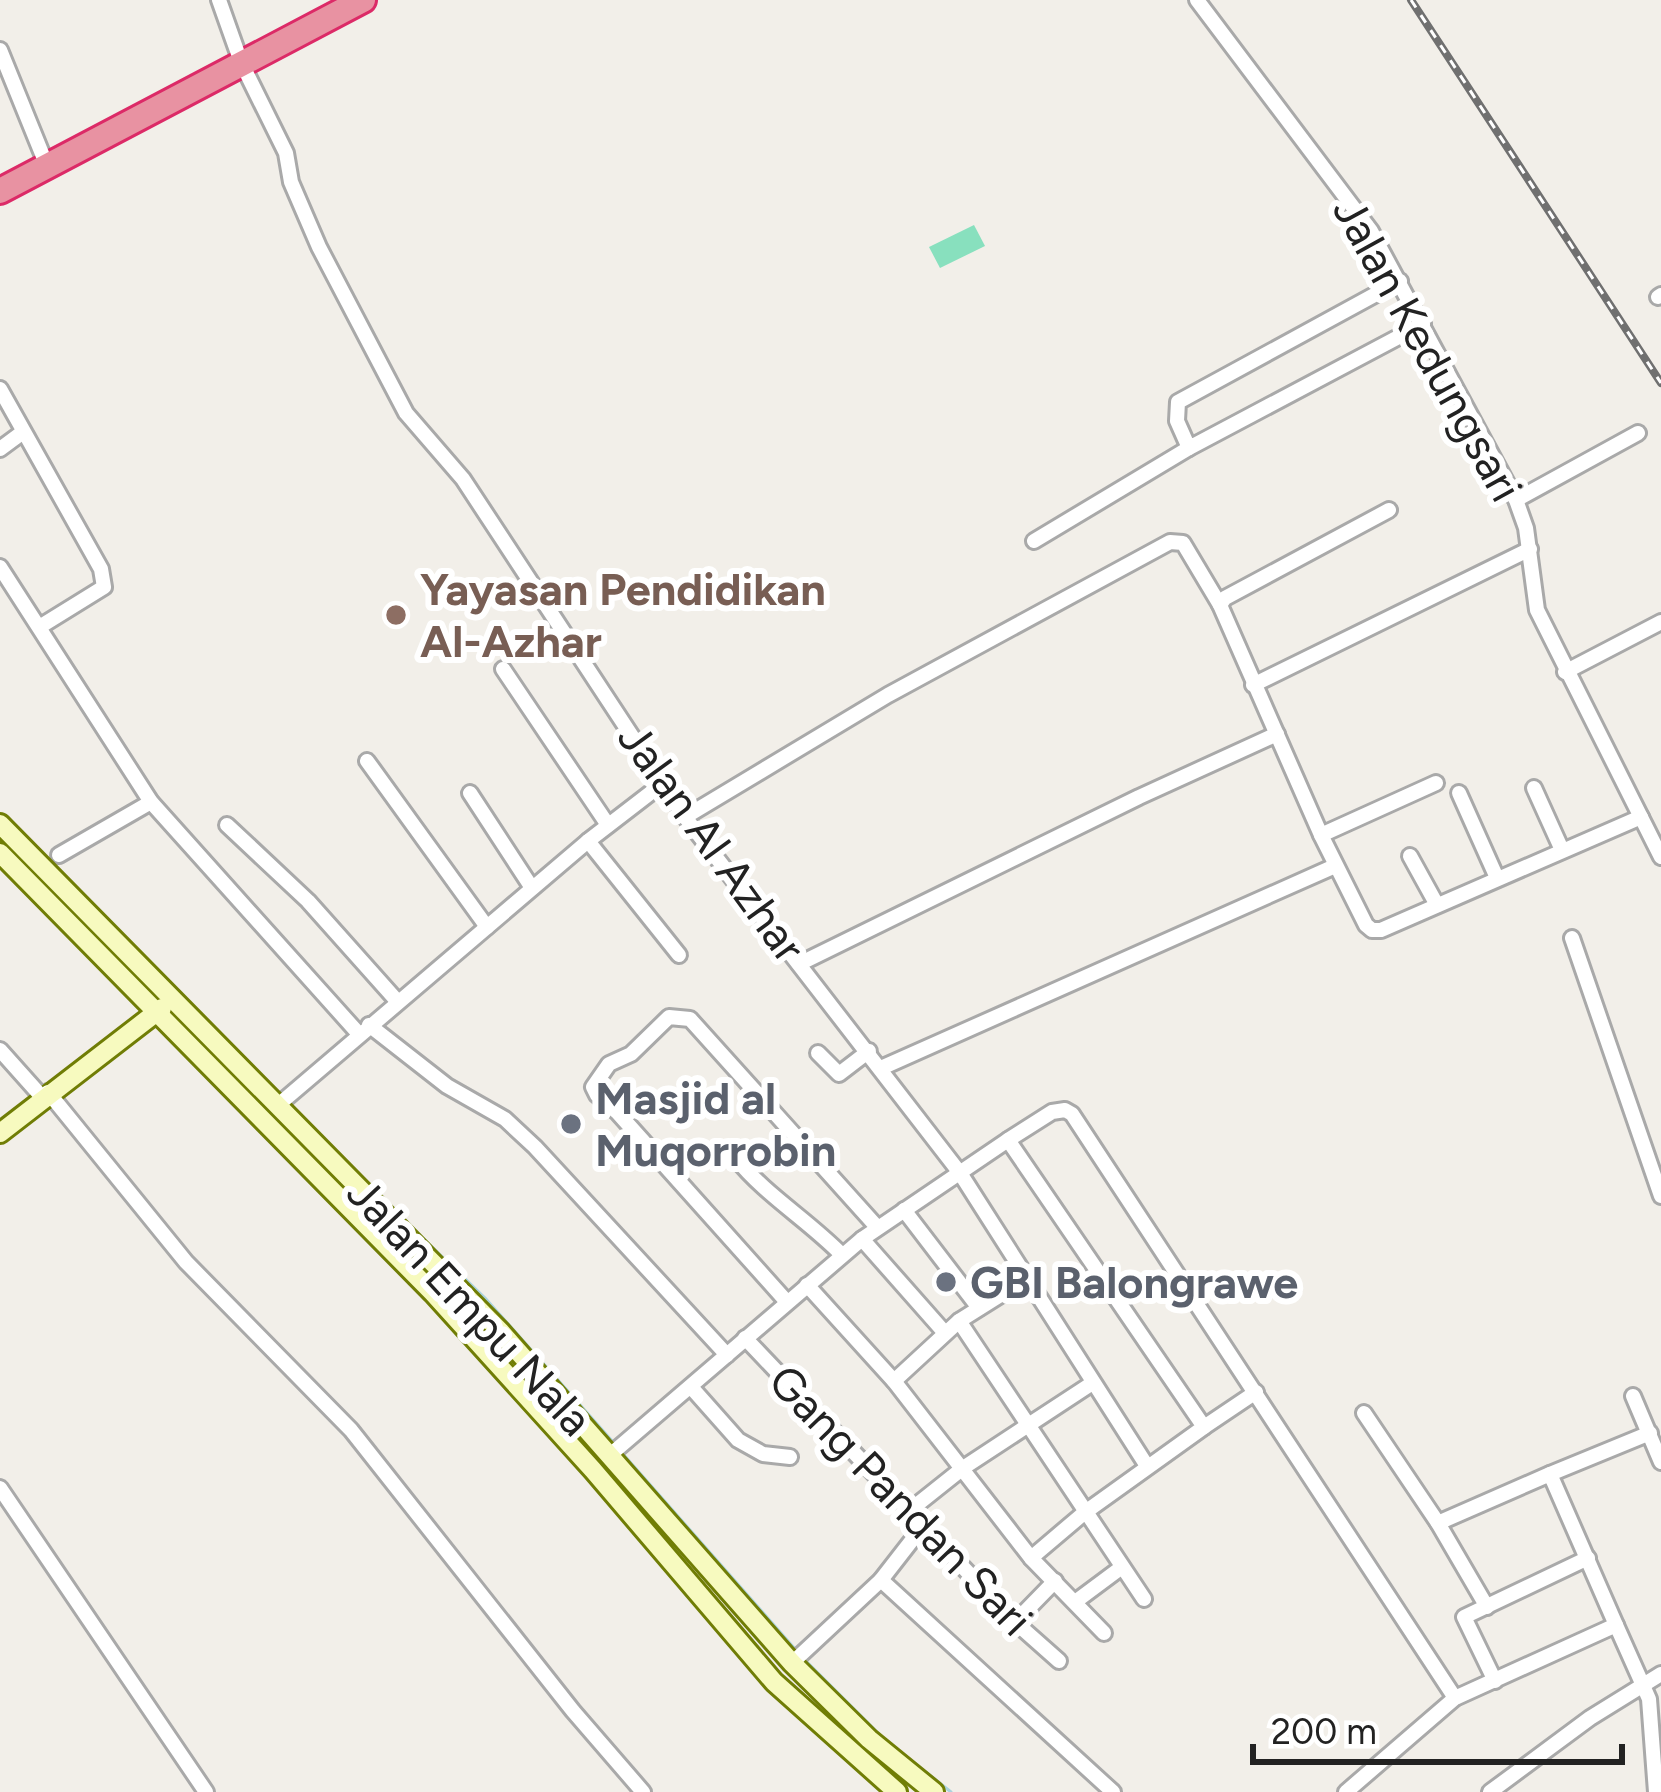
<svg xmlns="http://www.w3.org/2000/svg" width="1661" height="1792" viewBox="0 0 1661 1792" font-family="Figtree,sans-serif">
  <style>
    .pitch { fill: #88e0be }
    .lines { fill: none; stroke-linecap: round; stroke-linejoin: round }
    .stream { stroke: #aad3df; stroke-width: 3 }
    .street-casing { stroke: #a9a9a9; stroke-width: 20 }
    .secondary-casing { stroke: #707d05; stroke-width: 24 }
    .highway-casing { stroke: #dc2a67; stroke-width: 30 }
    .street { stroke: #fff; stroke-width: 14 }
    .secondary { stroke: #f7fabf; stroke-width: 18 }
    .highway { stroke: #e892a2; stroke-width: 24 }
    .rail-casing { stroke: #707070; stroke-width: 8 }
    .rail { stroke: #fff; stroke-width: 3; stroke-dasharray: 9; stroke-linecap: butt }
    .education-dot { fill: #8d6e63; stroke: #fff; stroke-width: 4.5 }
    .worship-dot { fill: #6b7280; stroke: #fff; stroke-width: 4.5 }
    .labels { text-anchor: middle; stroke-width: 12; stroke-linejoin: round; paint-order: stroke }
    .street-label { font-size: 45px; fill: #222; stroke: #fff }
    .education-label { font-size: 45px; font-weight: bold; fill: #785e54; stroke: #fff; text-anchor: start }
    .worship-label { font-size: 45px; font-weight: bold; fill: #5b616d; stroke: #fff; text-anchor: start }
  </style>
  <rect width="100%" height="100%" fill="#f2efe9"/>
  <path class="pitch" d="M974 225 985 246 940 268 929 247Z"/>
  <g class="lines">
    <g class="stream">
      <path d="M380 1197 485 1298 613 1442"/>
      <path d="M623 1454 795 1649"/>
      <path d="M806 1661 884 1739 951 1792"/>
    </g>
    <defs>
      <g id="street">
        <path d="M219 0 241 62 286 153 291 182 319 247 406 413 463 479 685 817 960 1173 1147 1466"/>
        <path d="M1197 0 1371 231 1516 500 1526 528 1537 610 1661 857"/>
        <path d="M0 50 47 166"/>
        <path d="M1400 281 1178 402 1177 421 1189 448 1423 324"/>
        <path d="M1658 297 1661 295"/>
        <path d="M0 389 101 569 104 587 41 626"/>
        <path d="M0 449 23 432"/>
        <path d="M1516 500 1638 433"/>
        <path d="M1389 510 1225 598 1220 605 1321 835 1366 925 1372 930H1381L1641 817"/>
        <path d="M1034 541 1189 448"/>
        <path d="M0 567 151 802 359 1034"/>
        <path d="M503 669 608 825"/>
        <path d="M1565 672 1661 622"/>
        <path d="M1253 685 1530 549"/>
        <path d="M367 761 487 927"/>
        <path d="M1534 788 1562 850"/>
        <path d="M470 793 532 888"/>
        <path d="M1459 793 1497 878"/>
        <path d="M685 817 888 695 1170 542 1183 543 1220 605"/>
        <path d="M227 825 308 901 398 1002"/>
        <path d="M1321 835 1436 783"/>
        <path d="M588 841 679 955"/>
        <path d="M59 855 151 802"/>
        <path d="M1410 856 1437 905"/>
        <path d="M1572 938 1661 1196"/>
        <path d="M799 964 1139 797 1277 734"/>
        <path d="M369 1025 447 1086 505 1119 535 1147 727 1355"/>
        <path d="M0 1050 42 1097"/>
        <path d="M818 1053 839 1074 869 1051"/>
        <path d="M881 1068 1335 866"/>
        <path d="M48 1092 186 1262 351 1430 573 1711 643 1792"/>
        <path d="M277 1106 588 841 662 784"/>
        <path d="M1008 1140 1204 1427 1084 1513 1031 1558"/>
        <path d="M735 1157C765 1195 808 1220 842 1255"/>
        <path d="M904 1210 979 1308"/>
        <path d="M862 1239 945 1333"/>
        <path d="M807 1285 894 1381 1031 1558 1104 1633"/>
        <path d="M787 1302 618 1113 597 1095 593 1087 609 1064 631 1054 669 1017 690 1019 877 1227"/>
        <path d="M959 1321 1144 1599"/>
        <path d="M745 1338 1015 1622 1059 1661"/>
        <path d="M894 1381 959 1321 1026 1279"/>
        <path d="M691 1387 738 1440 763 1454 790 1457"/>
        <path d="M1633 1396 1661 1462"/>
        <path d="M1364 1413 1438 1523 1487 1607"/>
        <path d="M1204 1427 1256 1392"/>
        <path d="M610 1455 862 1239 1008 1140 1052 1112 1065 1110 1072 1114 1455 1698"/>
        <path d="M1550 1474 1650 1433"/>
        <path d="M0 1488 206 1792"/>
        <path d="M909 1511 963 1468 1091 1384"/>
        <path d="M1438 1523 1550 1474 1616 1625"/>
        <path d="M881 1580 1113 1792"/>
        <path d="M1075 1602 1122 1567"/>
        <path d="M1015 1622 1055 1581"/>
        <path d="M792 1663 881 1580 923 1526"/>
        <path d="M1495 1681 1464 1617 1588 1558"/>
        <path d="M1346 1792 1455 1698 1616 1625 1649 1699 1656 1792"/>
        <path d="M1490 1792 1590 1718 1661 1674"/>
      </g>
      <g id="secondary">
        <path d="M0 824 500 1331 792 1663 869 1739 934 1792"/>
        <path d="M0 853 433 1293 593 1470 774 1682 897 1792"/>
        <path d="M0 1133 162 1008"/>
      </g>
      <path id="highway" d="M0 191 363 0"/>
    </defs>
    <use href="#street" class="street-casing"/>
    <use href="#secondary" class="secondary-casing"/>
    <use href="#highway" class="highway-casing"/>
    <use href="#street" class="street"/>
    <use href="#secondary" class="secondary"/>
    <use href="#highway" class="highway"/>
    <defs>
      <path id="rail" d="M1411 0 1661 383"/>
    </defs>
    <use href="#rail" class="rail-casing"/>
    <use href="#rail" class="rail"/>
  </g>
  <circle class="education-dot" cx="396" cy="615" r="12"/>
  <g class="worship-dot">
    <circle cx="571" cy="1124" r="12"/>
    <circle cx="946" cy="1282" r="12"/>
  </g>
  <g class="labels">
    <g class="street-label">
      <text transform="translate(1428 349) rotate(61)" y="16">Jalan Kedungsari</text>
      <text transform="translate(712 842) rotate(54)" y="16">Jalan Al Azhar</text>
      <text transform="translate(470 1306) rotate(47)" y="16">Jalan Empu Nala</text>
      <text transform="translate(901 1500) rotate(46)" y="16">Gang Pandan Sari</text>
    </g>
    <g class="education-label">
      <text x="420" y="605">Yayasan Pendidikan<tspan x="420" dy="52">Al-Azhar</tspan></text>
    </g>
    <g class="worship-label">
      <text x="595" y="1114">Masjid al<tspan x="595" dy="52">Muqorrobin</tspan></text>
      <text x="970" y="1298">GBI Balongrawe</text>
    </g>
  </g>
  <path d="M1253 1744v18h369v-18" fill="none" stroke="#222222" stroke-width="6"/>
  <text x="1271" y="1744" font-size="36" fill="#222222" stroke="#ffffff" stroke-width="9" paint-order="stroke">200 m</text>
</svg>
